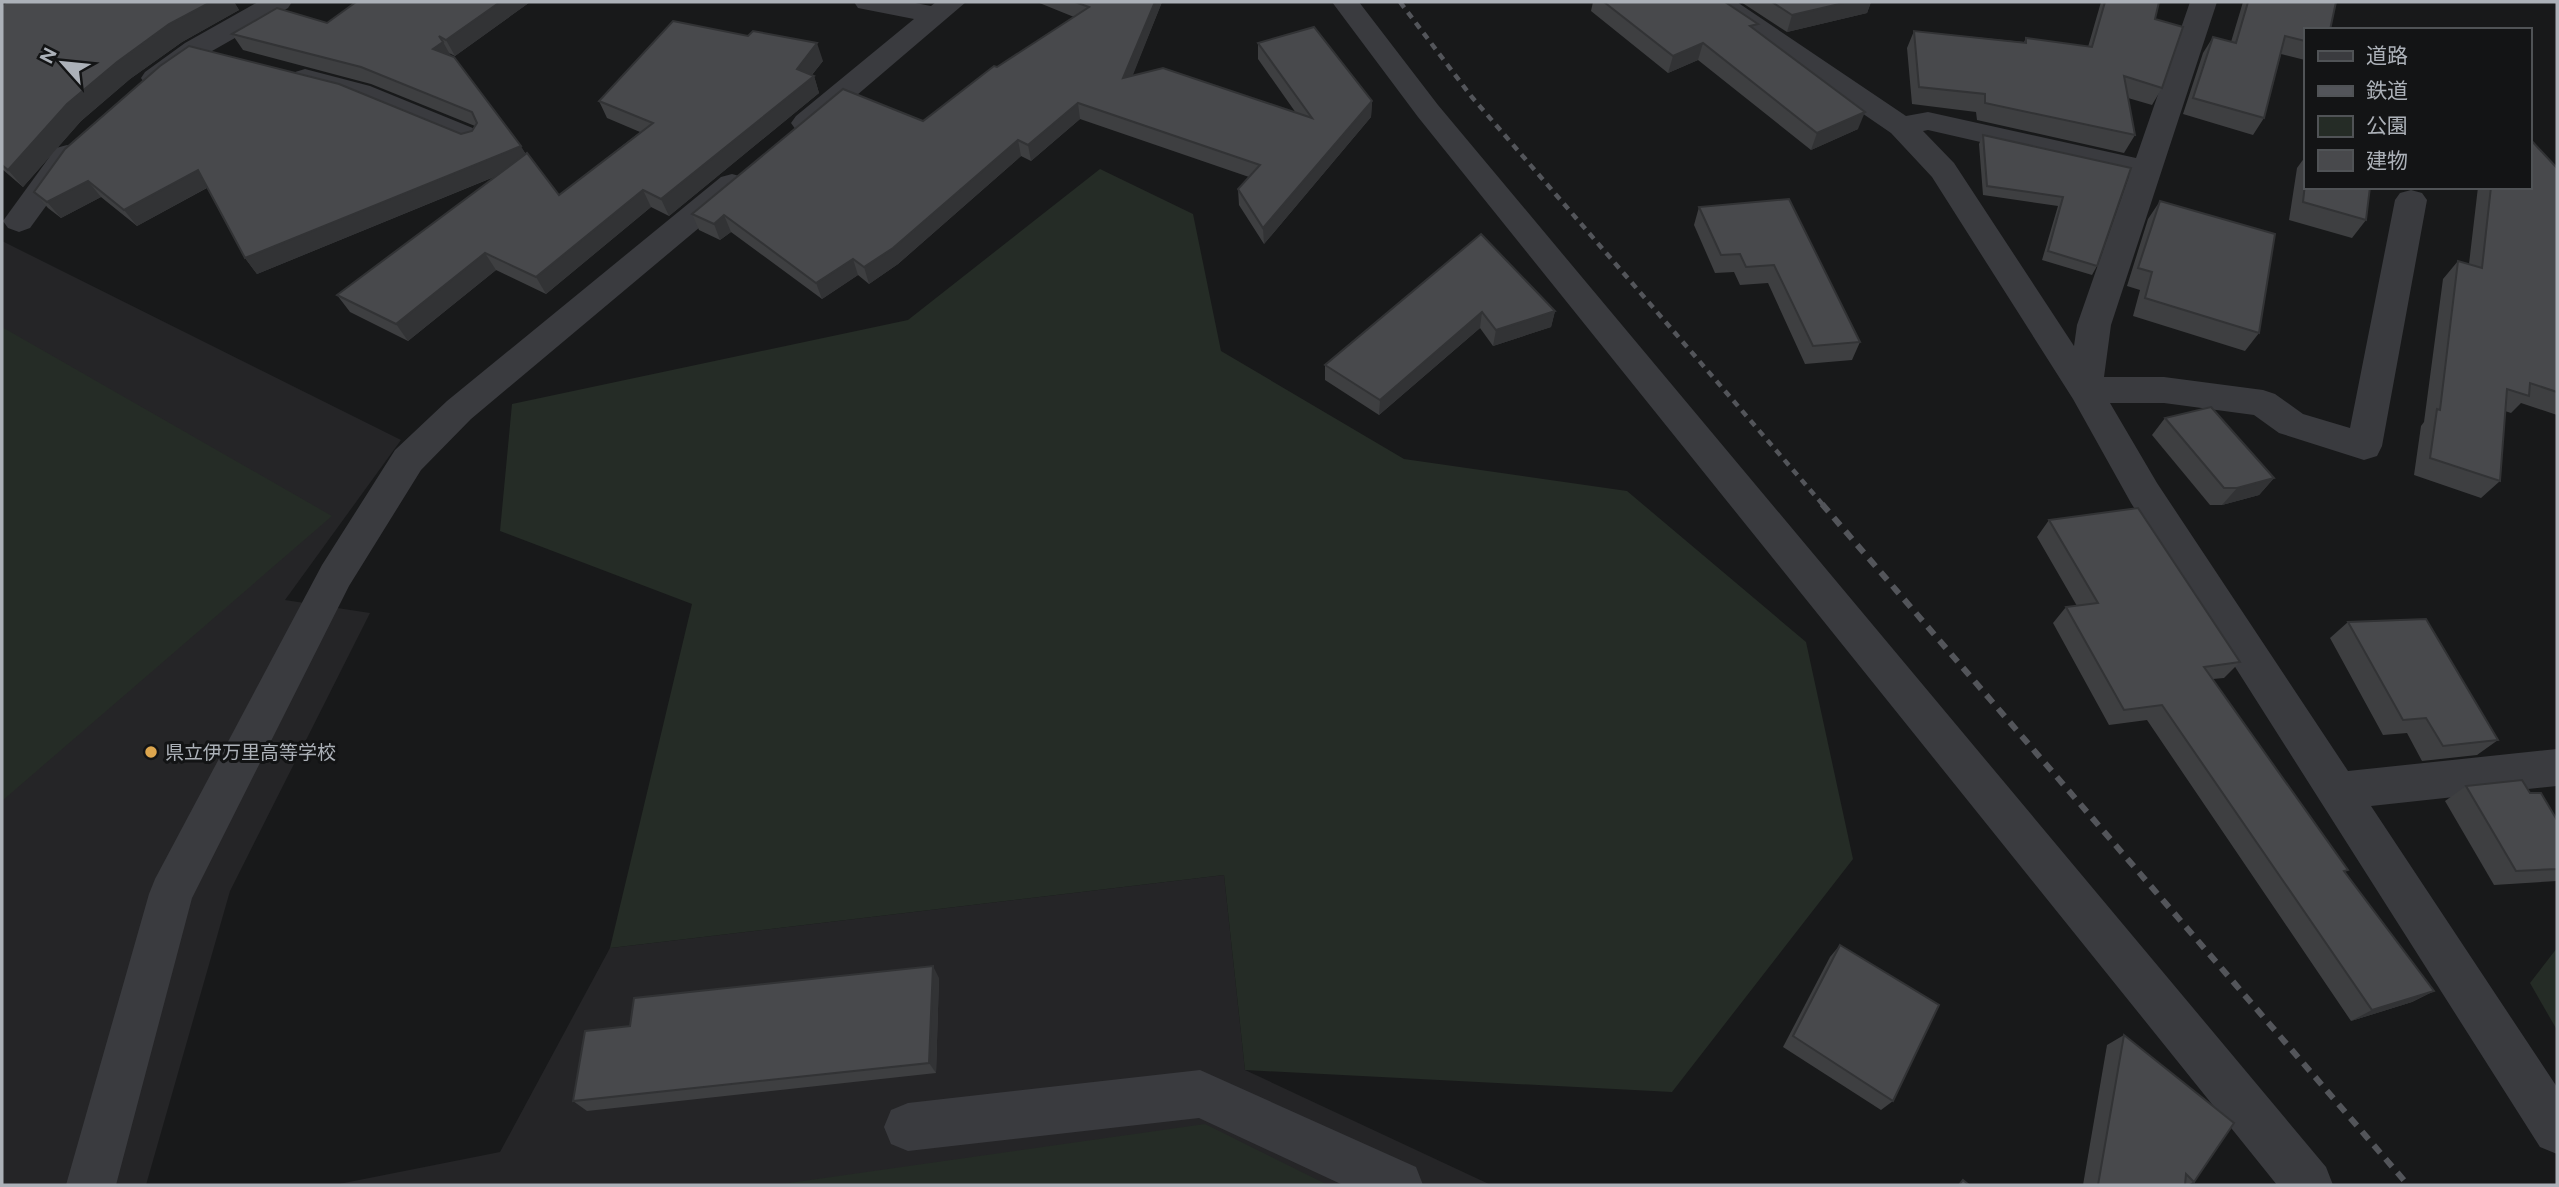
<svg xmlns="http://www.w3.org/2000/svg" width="2559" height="1187" viewBox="0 0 2559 1187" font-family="Figtree,'Noto Sans JP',sans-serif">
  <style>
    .built { fill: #252527 }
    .green { fill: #252c26 }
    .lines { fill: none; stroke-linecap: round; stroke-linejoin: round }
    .minor { fill: #3a3b3f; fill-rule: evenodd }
    .rail-far1 { stroke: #53555a; stroke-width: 4.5; stroke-dasharray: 7 6; stroke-linecap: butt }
    .rail { stroke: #53555a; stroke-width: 6; stroke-dasharray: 10 8; stroke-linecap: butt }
    .wall { fill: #3e3f41 }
    .shaded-wall { fill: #323335 }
    .building { fill: #48494c; stroke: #323335; stroke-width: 2 }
    .poi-dot { fill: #dda64e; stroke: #131415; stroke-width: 2.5 }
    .labels { text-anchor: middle; stroke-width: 6; stroke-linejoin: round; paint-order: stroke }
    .poi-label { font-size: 19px; fill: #acb1b8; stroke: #131415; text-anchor: start }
  </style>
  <rect width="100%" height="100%" fill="#18191a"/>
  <g class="built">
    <path d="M2 241 401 440 285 600 370 613 230 891 146 1185H2Z"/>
    <path d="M1224 875 1245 1070 1491 1185H334L500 1152 610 948Z"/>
  </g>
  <g class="green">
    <path d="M1100 169 1193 214 1221 351 1404 459 1627 491 1806 642 1853 859 1672 1092 1245 1070 1224 875 610 948 692 604 500 531 512 404 908 320Z"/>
    <path d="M2 327 332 516 2 801Z"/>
    <path d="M2557 948V1030L2530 983Z"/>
    <path d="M1205 1124 1328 1185H775Z"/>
  </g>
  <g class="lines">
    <g class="minor">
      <path d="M258 2H292L288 8 205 55 165 84 155 87 145 84 141 78 145 72 185 43Z"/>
      <path d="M854 2H910L931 6 936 2H966L816 130 806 132 796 130 791 123 796 116 914 19 858 8Z"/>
      <path d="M1332 2H1359L1438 105 2326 1167 2333 1185H2277L1418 117Z"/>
      <path d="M1705 2H1737L1906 116 1928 112 2136 158 2190 2H2217L2111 325 2104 377H2164L2263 390 2275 394 2303 414 2350 428 2395 200 2400 193 2411 190 2422 193 2427 200 2382 446 2377 456 2364 460 2279 433 2254 415 2164 403H2110L2157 483 2348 771 2557 749V786L2371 806 2557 1087V1154L2540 1147 2131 503 2073 399 1932 177 1891 133 1709 8ZM1928 130 2129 176 2077 325 2074 346 1954 163 1923 131Z"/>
      <path d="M305 69 370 86 480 131 484 138 480 145 469 148 458 145 350 98 295 84 291 78 295 72Z"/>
      <path d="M67 145 78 148 82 155 78 162 30 228 19 232 8 228 3 221 8 214 56 148Z"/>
      <path d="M732 174 743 177 747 184 743 191 471 419 421 470 349 586 192 898 116 1185H66L149 894 155 879 322 565 395 450 447 401 721 177Z"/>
      <path d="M1200 1070 1416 1167 1423 1185H1343L1199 1118 908 1151 891 1144 884 1127 891 1110 908 1103Z"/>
    </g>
    <path class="rail-far1" d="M1400 2 1471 96 1824 506"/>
    <path class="rail" d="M1822 504 2408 1185"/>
  </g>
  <g class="wall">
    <path d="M6 2H234L239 10 182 42 130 79 81 121 23 187 2 169V5Z"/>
    <path d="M530 2 455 56 449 53 526 154 559 195 640 132 607 118 599 101 823 61 812 75 814 76 819 93 669 216 651 207 546 294 496 270 408 341 350 312 337 295 499 175 257 274 245 258 207 188 137 226 101 197 61 218 48 208 34 192 65 149 461 134 472 131 475 126 371 84 243 50 232 34 327 23Z"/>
    <path d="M1037 2H1162L1132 76 1296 113 1258 59V43L1372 101 1371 117 1264 244 1239 205 1238 189 1249 177 1080 119 1031 161 1021 156 898 264 869 284 858 275 822 299 731 232 720 240 699 230 692 214 923 121 997 67 1074 17Z"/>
    <path d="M1593 2H1725L1756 30 1858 129 1811 150 1698 60 1668 73 1591 11Z"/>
    <path d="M1741 2H1871L1867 13 1787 32Z"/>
    <path d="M2101 2H2159L2155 19 2162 88 2152 105 2128 98 2135 135 2124 153 1977 120 1976 112 1912 104 1907 48 1914 31 2024 42 2026 38 2088 47Z"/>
    <path d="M2243 2H2336L2305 30V60L2281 54 2264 118 2253 135 2183 114 2203 53 2213 37 2231 42Z"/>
    <path d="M1983 135 2131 168 2097 266 2092 275 2042 260 2058 206 1983 195 1979 144Z"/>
    <path d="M2305 157V187L2366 220 2352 238 2289 220 2297 168Z"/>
    <path d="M2557 168V415L2521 403 2511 413 2505 411 2500 481 2481 498 2414 475 2421 426 2424 422 2443 279 2458 261 2469 264 2478 187H2529Z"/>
    <path d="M1789 199 1860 342 1852 360 1805 364 1768 283 1740 285 1734 272 1715 273 1694 225 1699 207Z"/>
    <path d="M2160 201 2259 333 2245 351 2133 316 2140 290 2127 286 2148 219Z"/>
    <path d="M1481 234 1555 311 1551 327 1493 346 1480 328 1379 415 1325 380V365Z"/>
    <path d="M2165 418 2274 478 2259 495 2222 505H2210L2152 435Z"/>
    <path d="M2049 520 2240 662 2224 678 2213 679 2345 872 2434 991 2412 1002 2351 1021 2147 720 2109 725 2053 623 2066 607 2077 606 2037 537Z"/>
    <path d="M2348 622 2498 740 2477 755 2422 761 2407 733 2383 735 2330 638Z"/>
    <path d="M2466 786 2530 793 2557 820V881L2494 885 2445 801Z"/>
    <path d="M1840 945 1893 1101 1881 1110 1783 1047 1830 957Z"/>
    <path d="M939 978 936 1073 587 1111 573 1101 630 1026Z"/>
    <path d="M2124 1035 2194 1182 2187 1185H2083L2107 1045Z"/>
  </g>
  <g class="shaded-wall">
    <path d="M211 2H234L239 10 182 42 130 79 81 121 23 187 8 170 67 104 117 62 169 24Z"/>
    <path d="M500 2H530L455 56 446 40Z"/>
    <path d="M1155 2H1162L1125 95 1123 78Z"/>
    <path d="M1848 2H1871L1867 13 1787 32 1792 15Z"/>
    <path d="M443 42 452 58 433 49Z"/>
    <path d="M817 43 823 61 805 83 814 76 819 93 669 216 661 199Z"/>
    <path d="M1703 43 1698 60 1668 73 1673 56Z"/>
    <path d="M1372 101 1371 117 1264 244 1263 228Z"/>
    <path d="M1078 103 1080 119 1031 161 1028 145Z"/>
    <path d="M1865 112 1858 129 1811 150 1817 133Z"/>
    <path d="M1018 140 1021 156 898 264 869 284 864 267Z"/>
    <path d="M521 146 530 162 257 274 245 258Z"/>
    <path d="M198 170 210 186 137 226 124 210Z"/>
    <path d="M88 181 101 197 61 218 47 202Z"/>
    <path d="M643 190 651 207 546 294 536 277Z"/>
    <path d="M724 215 731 232 720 240 714 224Z"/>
    <path d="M485 253 496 270 408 341 396 324Z"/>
    <path d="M853 259 858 275 822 299 816 283Z"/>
    <path d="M1555 311 1551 327 1493 346 1496 330Z"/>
    <path d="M1482 312 1480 328 1379 415 1380 400Z"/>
    <path d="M2274 478 2259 495 2222 505 2237 488Z"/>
    <path d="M933 966 939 978 936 1073 929 1063Z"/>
    <path d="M2434 991 2412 1002 2351 1021 2372 1010Z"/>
  </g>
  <g class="building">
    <path d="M6 2H211L169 24 117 62 67 104 8 170 2 165V5Z"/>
    <path d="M356 2H500L446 40 439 36 443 42 433 49 454 57 521 146 245 258 198 170 124 210 88 181 47 202 34 192 65 149 160 66 189 46 339 84 461 134 472 131 477 123 472 112 361 67 232 34 277 8 327 23Z"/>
    <path d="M1075 2H1155L1123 78 1163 68 1312 118 1258 43 1314 27 1372 101 1263 228 1238 189 1260 165 1078 103 1028 145 1018 140 893 248 864 267 853 259 816 283 724 215 714 224 692 214 843 89 923 121 994 66 997 67 1089 7Z"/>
    <path d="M1604 2H1725L1758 24 1750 26 1865 112 1817 133 1703 43 1673 56Z"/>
    <path d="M1772 2H1848L1792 15Z"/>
    <path d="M2105 2H2159L2155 19 2183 27 2162 88 2124 76 2135 135 1985 103V94L1919 87 1914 31 2026 43V38L2092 47Z"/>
    <path d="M2248 2H2336L2330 30H2305V41L2285 36 2264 118 2193 98 2213 37 2236 43Z"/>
    <path d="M673 21 748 36 753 31 817 43 797 69 814 76 661 199 643 190 536 277 485 253 396 324 337 295 527 153 559 195 653 123 599 101Z"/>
    <path d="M1983 135 2131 168 2097 266 2048 251 2063 197 1987 186Z"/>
    <path d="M2529 138 2557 168V392L2530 383 2529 396 2507 389 2500 481 2430 458 2437 409 2440 410 2458 261 2482 268 2491 187H2529Z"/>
    <path d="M2305 184V187H2370L2366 220 2303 202Z"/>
    <path d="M1789 199 1860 342 1813 346 1774 265 1746 267 1740 254 1721 255 1699 207Z"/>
    <path d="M2160 201 2275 234 2259 333 2145 298 2152 272 2138 268Z"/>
    <path d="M1481 234 1555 311 1496 330 1482 312 1380 400 1325 365Z"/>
    <path d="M2211 407 2274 478 2237 488H2224L2165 418Z"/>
    <path d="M2138 508 2240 662 2204 667 2348 870 2344 871 2434 991 2372 1010 2162 705 2124 710 2066 607 2098 603 2049 520Z"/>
    <path d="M2426 619 2498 740 2443 746 2426 718 2403 720 2348 622Z"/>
    <path d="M2522 780 2530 793H2541L2557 820V869L2516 871 2466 786Z"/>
    <path d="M1840 945 1939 1005 1893 1101 1793 1036Z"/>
    <path d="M933 966 929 1063 573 1101 585 1031 630 1026 634 998Z"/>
    <path d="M2124 1035 2234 1123 2194 1182 2186 1174 2185 1185H2098Z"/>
    <path d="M1963 1180 1969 1185H1959Z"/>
  </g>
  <circle class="poi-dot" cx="151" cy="752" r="7"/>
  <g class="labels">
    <g class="poi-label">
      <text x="165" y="759">県立伊万里高等学校</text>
    </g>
  </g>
  <rect width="2559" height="1187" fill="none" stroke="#acb1b8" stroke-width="7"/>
  <rect x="2304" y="28" width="228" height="161" fill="#131415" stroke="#505356" stroke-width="2"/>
  <rect x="2318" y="51" width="35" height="10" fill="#3a3b3f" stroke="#505356" stroke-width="2"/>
  <text x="2366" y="63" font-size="21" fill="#acb1b8">道路</text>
  <rect x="2318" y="86" width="35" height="10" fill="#53555a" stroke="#505356" stroke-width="2"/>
  <text x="2366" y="98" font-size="21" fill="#acb1b8">鉄道</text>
  <rect x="2318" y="116" width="35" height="21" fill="#252c26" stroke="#505356" stroke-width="2"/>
  <text x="2366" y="133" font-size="21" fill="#acb1b8">公園</text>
  <rect x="2318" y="150" width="35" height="21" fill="#48494c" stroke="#505356" stroke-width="2"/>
  <text x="2366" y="168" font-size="21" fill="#acb1b8">建物</text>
  <g transform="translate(63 63) rotate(297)" stroke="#131415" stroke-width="5" paint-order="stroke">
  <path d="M0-5L12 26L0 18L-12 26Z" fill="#acb1b8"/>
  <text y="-10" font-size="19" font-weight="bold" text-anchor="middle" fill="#acb1b8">N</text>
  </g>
</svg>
